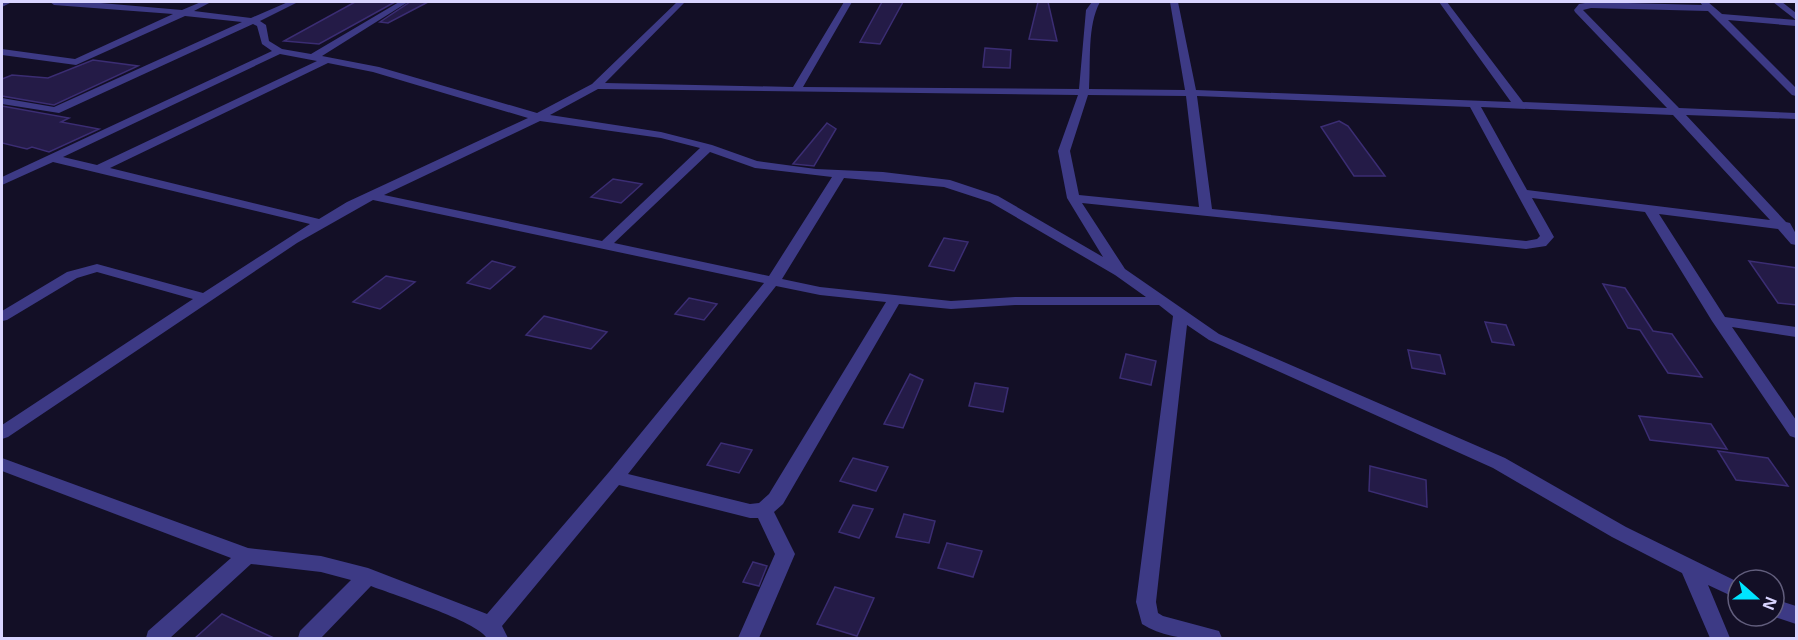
<svg xmlns="http://www.w3.org/2000/svg" width="1798" height="640" viewBox="0 0 1798 640" font-family="'Noto Sans',sans-serif">
  <style>
    .building { fill: #241b47; stroke: #3b2d73; stroke-width: 1.5 }
    .lines { fill: none; stroke-linecap: round; stroke-linejoin: round }
    .minor { fill: #3d3a85; fill-rule: evenodd }
  </style>
  <rect width="100%" height="100%" fill="#130f26"/>
  <g class="building">
    <path d="M355 2H395L319 44 284 41Z"/>
    <path d="M410 2H428L388 23 380 22Z"/>
    <path d="M882 2H903L880 44 860 42Z"/>
    <path d="M1038 2H1048L1057 41 1029 39Z"/>
    <path d="M985 48 1011 50 1010 68 983 67Z"/>
    <path d="M93 60 138 66 54 105 2 96V79L12 75 48 78Z"/>
    <path d="M2 106 69 118 61 122 99 129 49 152 32 147 27 149 2 143Z"/>
    <path d="M1339 121 1348 126 1385 176H1354L1321 127Z"/>
    <path d="M827 123 836 129 814 166 793 164Z"/>
    <path d="M613 179 642 184 621 203 591 197Z"/>
    <path d="M944 238 968 242 954 271 929 266Z"/>
    <path d="M492 261 515 267 490 289 467 283Z"/>
    <path d="M1749 261 1797 268V305L1778 303Z"/>
    <path d="M386 276 415 282 380 309 353 302Z"/>
    <path d="M1603 284 1625 288 1653 331 1672 334 1702 377 1668 373 1640 330 1628 328Z"/>
    <path d="M689 298 717 304 704 320 675 314Z"/>
    <path d="M544 316 568 322 607 332 591 349 526 335Z"/>
    <path d="M1485 322 1506 325 1514 345 1492 342Z"/>
    <path d="M1408 350 1440 355 1445 374 1412 368Z"/>
    <path d="M1126 354 1156 361 1151 385 1120 378Z"/>
    <path d="M910 374 923 380 903 428 884 424Z"/>
    <path d="M975 383 1008 388 1003 412 969 406Z"/>
    <path d="M1639 416 1711 424 1727 449 1650 440Z"/>
    <path d="M721 443 752 450 739 473 707 465Z"/>
    <path d="M1718 451 1768 458 1788 486 1736 480Z"/>
    <path d="M853 458 888 467 876 491 840 481Z"/>
    <path d="M1370 466 1426 480 1427 507 1369 491Z"/>
    <path d="M853 505 873 509 859 538 839 532Z"/>
    <path d="M904 514 935 521 929 543 896 537Z"/>
    <path d="M947 543 982 551 973 577 938 568Z"/>
    <path d="M753 562 767 566 759 586 743 582Z"/>
    <path d="M835 587 874 598 857 636 817 624Z"/>
    <path d="M222 614 276 639H194Z"/>
  </g>
  <g class="lines">
    <g class="minor">
      <path d="M2 2H12L2 7Z"/>
      <path d="M50 2H89L182 10 201 2H211L194 11 251 18 288 2H298L260 21 266 25 269 41 282 49 311 54 399 2H408L322 56 379 67 537 113 592 84 677 2H685L605 83 793 87 844 2H852L803 87 1079 89 1086 10 1092 2H1100C1087 26 1091 61 1089 89L1185 90 1170 2H1178L1196 90 1511 102 1439 2H1447L1523 102 1667 108 1575 12 1574 10 1579 4 1591 2 1702 5 1700 2H1708L1722 14 1796 20V26L1728 20 1796 88V96L1792 95 1708 11 1591 8 1583 10 1679 108 1796 113V119L1686 115 1786 222 1790 223 1796 234V245L1791 244 1778 229 1659 214 1725 317 1796 327V337L1732 327 1796 420V438L1790 436 1712 321 1645 212 1532 198 1554 237 1546 246 1526 249 1082 203 1125 269 1219 334 1505 458 1626 527 1738 582V599L1708 585 1730 638H1710L1682 573 1612 537 1493 468 1209 340 1187 325 1156 602 1158 613 1163 616 1219 631 1222 638C1195 640 1166 639 1142 624L1136 602 1173 316 1159 305H1015L951 309 899 304 783 504 774 512 795 554 759 638H738L775 554 758 518H750L619 485 502 626 508 638H487C476 621 394 595 371 586L321 638H298L300 631 351 580 321 572 251 564 170 638H146L148 631 231 558 2 471V458L248 548 321 556 368 568 487 614 609 472 764 283 373 200 297 243 8 437 2 439V425L193 299 97 272 77 278 7 320 2 321V311L67 272 97 264 203 293 310 224 53 162 2 185V177L272 51 262 44 257 26 253 24 59 113 2 104V98L54 107 242 22 185 16 76 65 2 55V49L75 59 173 14 54 5ZM280 54 317 61 97 165 63 157ZM328 63 373 72 528 118 347 202 319 219 110 168ZM598 89 1078 95 1058 151 1067 198 1103 257 998 196 950 180 883 172 816 169 757 161 712 145 661 132 550 115ZM1088 95 1186 96 1199 207 1079 195 1070 151ZM1197 96 1470 107 1540 236 1537 239 1526 241 1212 209ZM1481 107 1673 115 1770 220 1527 190ZM540 121 661 138 700 148 602 241 384 195ZM710 152 755 168 832 177 769 276 614 243ZM844 178 944 187 990 202 1115 275 1146 297H1015L951 301 820 287 782 279ZM776 286 820 295 886 302 769 494 759 503 750 504 628 474Z"/>
      <path d="M1773 2H1782L1796 13V20Z"/>
      <path d="M1774 599 1796 606V624L1772 616H1774Z"/>
    </g>
  </g>
  <rect width="1798" height="640" fill="none" stroke="#d9d4ff" stroke-width="6"/>
  <g transform="translate(1756 598) rotate(111)"><circle r="28" fill="#130f26" stroke="#625e7d" stroke-width="1.5"/>
  <path d="M0-4.5L10 22L0 15L-10 22Z" fill="#00e5ff"/>
  <text y="-9" font-size="16" font-weight="bold" text-anchor="middle" fill="#d9d4ff">N</text>
  </g>
</svg>
